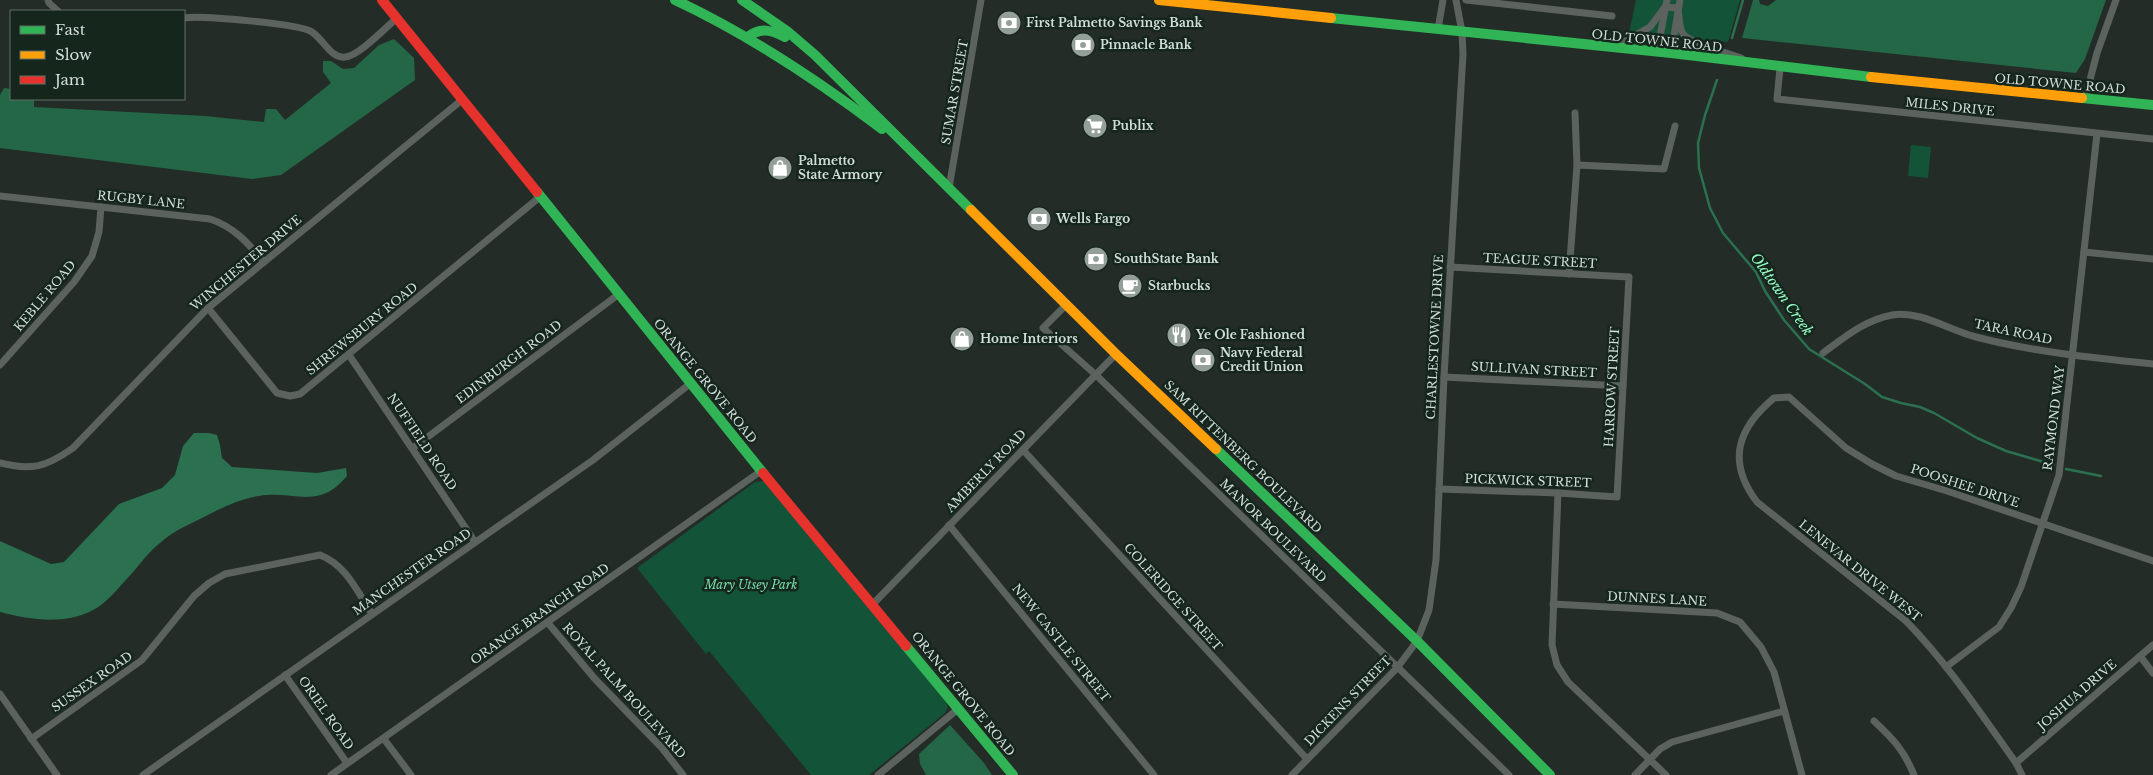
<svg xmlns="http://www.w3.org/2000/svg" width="2153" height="775" viewBox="0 0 2153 775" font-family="'Libre Baskerville',serif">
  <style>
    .green { fill: #135337 }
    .forest { fill: #246747 }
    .water { fill: #2b704f }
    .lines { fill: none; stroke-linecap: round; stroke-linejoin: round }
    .stream { stroke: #2b704f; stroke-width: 2.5 }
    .street { stroke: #5c635e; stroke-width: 7 }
    .fast { stroke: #30b455; stroke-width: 10 }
    .slow { stroke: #ff9f0a; stroke-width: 10 }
    .jam { stroke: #e5322d; stroke-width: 10 }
    .labels { text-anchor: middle; stroke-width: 5; stroke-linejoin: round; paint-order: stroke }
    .poi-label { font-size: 12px; font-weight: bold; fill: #d2ddd7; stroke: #15261d; text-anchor: start }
    .street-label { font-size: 12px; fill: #d2ddd7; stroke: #15261d }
    .park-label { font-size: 12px; font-style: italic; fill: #76dea8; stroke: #15261d }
    .water-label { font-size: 14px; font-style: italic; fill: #96fec6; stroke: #15261d }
  </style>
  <rect width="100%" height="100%" fill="#232c27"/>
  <g class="green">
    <path d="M1636 0H1740L1728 42 1629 33Z"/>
    <path d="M1911 145 1931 147 1928 178 1908 176Z"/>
    <path d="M762 481 768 484 946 702 948 708 945 713 869 775H811L709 651 706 654 637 568 755 482Z"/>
  </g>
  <g class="forest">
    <path d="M1753 0H1759L1760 4 1768 6 1776 0H2106L2085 59 2076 73 1742 38Z"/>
    <path d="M394 39 414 58 415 80 281 175 252 179 0 148V95L4 88 11 89V99H34V107L205 116 264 122 266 109H276L285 120 331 83 323 72V61H331L343 69 354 68 379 45Z"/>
    <path d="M950 725 984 763 992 775H926L920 764 919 754Z"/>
  </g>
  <path class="water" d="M194 433H209L217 435 220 445 222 458 232 467 317 473 346 468 347 476C318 511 294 490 259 496 242 498 221 508 206 516 190 524 173 531 160 543 146 554 136 570 124 582 116 591 104 605 93 610 65 625 30 620 0 612V541L51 564 64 562 119 504 162 488 175 475 183 446Z"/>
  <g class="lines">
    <g class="stream">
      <path d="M1732 38 1743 0"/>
      <path d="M1717 80 1705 115 1698 143 1699 168 1710 208 1723 233 1756 272 1765 291 1784 320 1809 349 1865 384 1882 397 1901 403 1920 407 1934 413 1977 438 2006 451 2054 465"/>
      <path d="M2066 469 2101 476"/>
    </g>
    <g class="street">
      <path d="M48 0 49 3 58 11"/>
      <path d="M1466 0 1612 16"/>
      <path d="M184 18C200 15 300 24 312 32 323 39 331 59 345 57 359 56 386 27 397 18"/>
      <path d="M1438 29 1443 0"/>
      <path d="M1616 46 1650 27 1665 7 1678 8C1679 15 1679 26 1682 32 1688 44 1727 52 1741 58"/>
      <path d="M1657 52 1667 0"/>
      <path d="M1671 53 1680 0"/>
      <path d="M1780 68 1777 99 2153 139"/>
      <path d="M2085 99 2097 53 2116 0"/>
      <path d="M1577 165 1664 169 1675 126"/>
      <path d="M949 188 981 0"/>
      <path d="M0 196 210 219C234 227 247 242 264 262"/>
      <path d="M2084 252 2153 259"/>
      <path d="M1569 274 1577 165 1575 113"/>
      <path d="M1067 304 1043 328 1096 375 1509 775"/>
      <path d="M208 308 277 393 290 396 300 394 541 196"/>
      <path d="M1823 353C1845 337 1865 320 1892 315 1921 310 1950 331 1976 337 2034 352 2094 358 2153 364"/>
      <path d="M349 355 475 542"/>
      <path d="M0 365 74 282 92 256 99 232 101 207"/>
      <path d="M1444 377 1623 386"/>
      <path d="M413 448 619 294"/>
      <path d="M1023 450 1307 759"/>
      <path d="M0 463C32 471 46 467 73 448L208 308 463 99"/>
      <path d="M1439 489 1558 493 1617 497 1629 277 1450 267"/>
      <path d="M1558 493 1552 645 1557 665 1568 682 1666 775"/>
      <path d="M949 525 1154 775"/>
      <path d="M873 604 1116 354"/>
      <path d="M1553 604 1717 613 1740 622 1761 647 1774 672 1802 775"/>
      <path d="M548 623 595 679 662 748 683 775"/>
      <path d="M2140 656 2153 673"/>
      <path d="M1946 667 1999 627 2011 608 2021 587 2059 475 2097 134"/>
      <path d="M285 675 347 763"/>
      <path d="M0 694 57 775"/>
      <path d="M1874 721C1893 739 1904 750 1914 775"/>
      <path d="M31 739 142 660 194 596 209 583 225 574 320 555C346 565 357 591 372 614"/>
      <path d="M384 739 411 775"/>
      <path d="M2016 763 2153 645"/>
      <path d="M143 775 593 460 691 383"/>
      <path d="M331 775 761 471"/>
      <path d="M878 775 958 709"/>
      <path d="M1292 775 1397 668 1417 641 1429 610 1436 560 1444 377 1463 54 1462 32 1456 0"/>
      <path d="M1635 775 1660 749 1672 742 1784 711"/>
      <path d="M2022 775 2016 763C1981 714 1948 664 1906 621L1757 502C1726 461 1738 428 1774 398L1789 397 1846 448 1872 464 1896 476 1947 491 2153 561"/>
    </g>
    <g class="fast">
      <path d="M675 0C750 35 817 80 882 129"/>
      <path d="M742 0 787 31 815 55 971 210"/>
      <path d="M1331 18 1671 53 1871 77"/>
      <path d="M748 37C760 27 772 30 785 37"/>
      <path d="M2082 98 2153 105"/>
      <path d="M537 192 763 473"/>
      <path d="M1216 449 1417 641 1550 775"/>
      <path d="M906 646 1013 775"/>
    </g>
    <g class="slow">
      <path d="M1159 0 1331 18"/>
      <path d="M1871 77 2082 98"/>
      <path d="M971 210 1116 354 1216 449"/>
    </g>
    <g class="jam">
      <path d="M382 0 537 192"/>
      <path d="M763 473 906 646"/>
    </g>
  </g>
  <defs>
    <symbol id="bank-disc" viewBox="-11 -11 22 22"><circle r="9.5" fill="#959f99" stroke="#15261d"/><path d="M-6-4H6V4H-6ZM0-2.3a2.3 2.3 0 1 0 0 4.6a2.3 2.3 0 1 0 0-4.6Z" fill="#fff"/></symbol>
    <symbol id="supermarket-disc" viewBox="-11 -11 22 22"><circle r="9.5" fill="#959f99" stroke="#15261d"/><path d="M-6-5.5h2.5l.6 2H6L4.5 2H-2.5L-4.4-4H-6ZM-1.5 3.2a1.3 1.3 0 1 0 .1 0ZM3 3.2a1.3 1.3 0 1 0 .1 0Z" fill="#fff"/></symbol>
    <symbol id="shop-disc" viewBox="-11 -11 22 22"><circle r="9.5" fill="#959f99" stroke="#15261d"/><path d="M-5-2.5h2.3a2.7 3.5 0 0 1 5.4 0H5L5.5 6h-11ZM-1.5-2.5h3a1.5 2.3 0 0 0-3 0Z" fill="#fff"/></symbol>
    <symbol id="cafe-disc" viewBox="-11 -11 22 22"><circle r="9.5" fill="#959f99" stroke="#15261d"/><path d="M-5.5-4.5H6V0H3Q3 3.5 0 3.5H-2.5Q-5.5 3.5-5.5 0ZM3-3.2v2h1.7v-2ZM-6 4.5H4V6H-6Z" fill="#fff"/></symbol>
    <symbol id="restaurant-disc" viewBox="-11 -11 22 22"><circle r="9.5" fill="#959f99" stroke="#15261d"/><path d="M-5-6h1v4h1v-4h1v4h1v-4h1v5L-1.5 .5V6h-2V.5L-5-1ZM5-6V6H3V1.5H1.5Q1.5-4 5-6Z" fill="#fff"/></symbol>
  </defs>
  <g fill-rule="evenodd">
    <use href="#bank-disc" x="995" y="9" width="28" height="28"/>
    <use href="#bank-disc" x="1069" y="31" width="28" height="28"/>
    <use href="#supermarket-disc" x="1081" y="112" width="28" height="28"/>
    <use href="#shop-disc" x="766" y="154" width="28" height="28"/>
    <use href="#bank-disc" x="1025" y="205" width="28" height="28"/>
    <use href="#bank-disc" x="1082" y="245" width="28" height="28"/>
    <use href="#cafe-disc" x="1116" y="272" width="28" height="28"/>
    <use href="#restaurant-disc" x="1165" y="321" width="28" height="28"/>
    <use href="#shop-disc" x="948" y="325" width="28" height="28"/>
    <use href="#bank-disc" x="1189" y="346" width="28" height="28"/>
  </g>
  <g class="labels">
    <g class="poi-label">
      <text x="1026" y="27">First Palmetto Savings Bank</text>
      <text x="1100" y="49">Pinnacle Bank</text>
      <text x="1112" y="130">Publix</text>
      <text x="798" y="165">Palmetto<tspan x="798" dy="14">State Armory</tspan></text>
      <text x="1056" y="223">Wells Fargo</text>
      <text x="1114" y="263">SouthState Bank</text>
      <text x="1148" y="290">Starbucks</text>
      <text x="1196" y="339">Ye Ole Fashioned</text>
      <text x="980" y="343">Home Interiors</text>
      <text x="1220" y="357">Navy Federal<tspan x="1220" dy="14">Credit Union</tspan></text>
    </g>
    <g class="street-label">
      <text transform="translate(1657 41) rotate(6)" y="4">OLD TOWNE ROAD</text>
      <text transform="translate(2060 84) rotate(5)" y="4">OLD TOWNE ROAD</text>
      <text transform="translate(955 92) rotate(-80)" y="4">SUMAR STREET</text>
      <text transform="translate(1950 107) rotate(6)" y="4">MILES DRIVE</text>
      <text transform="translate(141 200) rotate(6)" y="4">RUGBY LANE</text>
      <text transform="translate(1540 261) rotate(3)" y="4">TEAGUE STREET</text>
      <text transform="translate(246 263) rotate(-40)" y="4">WINCHESTER DRIVE</text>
      <text transform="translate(45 296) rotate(-50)" y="4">KEBLE ROAD</text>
      <text transform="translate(362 329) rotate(-39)" y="4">SHREWSBURY ROAD</text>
      <text transform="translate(2013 332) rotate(12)" y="4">TARA ROAD</text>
      <text transform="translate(1435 337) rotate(-87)" y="4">CHARLESTOWNE DRIVE</text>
      <text transform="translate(509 362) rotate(-37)" y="4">EDINBURGH ROAD</text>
      <text transform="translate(1534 370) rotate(3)" y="4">SULLIVAN STREET</text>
      <text transform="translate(705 381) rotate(51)" y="4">ORANGE GROVE ROAD</text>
      <text transform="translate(1612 387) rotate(-87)" y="4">HARROW STREET</text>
      <text transform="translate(2054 418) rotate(-83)" y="4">RAYMOND WAY</text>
      <text transform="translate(422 442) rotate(56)" y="4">NUFFIELD ROAD</text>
      <text transform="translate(1243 457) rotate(44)" y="4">SAM RITTENBERG BOULEVARD</text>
      <text transform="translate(986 471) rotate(-46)" y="4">AMBERLY ROAD</text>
      <text transform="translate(1528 481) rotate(2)" y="4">PICKWICK STREET</text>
      <text transform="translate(1965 486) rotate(18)" y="4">POOSHEE DRIVE</text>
      <text transform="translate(1273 531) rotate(44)" y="4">MANOR BOULEVARD</text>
      <text transform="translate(1860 571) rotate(39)" y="4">LENEVAR DRIVE WEST</text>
      <text transform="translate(412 572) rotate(-35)" y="4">MANCHESTER ROAD</text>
      <text transform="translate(1173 597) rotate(48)" y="4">COLERIDGE STREET</text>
      <text transform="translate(1657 599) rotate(3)" y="4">DUNNES LANE</text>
      <text transform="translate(540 614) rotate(-35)" y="4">ORANGE BRANCH ROAD</text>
      <text transform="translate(1061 643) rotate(51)" y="4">NEW CASTLE STREET</text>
      <text transform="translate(92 682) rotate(-35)" y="4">SUSSEX ROAD</text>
      <text transform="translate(624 691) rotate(48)" y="4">ROYAL PALM BOULEVARD</text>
      <text transform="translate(963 694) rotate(51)" y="4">ORANGE GROVE ROAD</text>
      <text transform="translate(2077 695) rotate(-41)" y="4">JOSHUA DRIVE</text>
      <text transform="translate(1348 701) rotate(-46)" y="4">DICKENS STREET</text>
      <text transform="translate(326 713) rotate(55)" y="4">ORIEL ROAD</text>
    </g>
    <g class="park-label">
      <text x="751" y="589">Mary Utsey Park</text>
    </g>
    <g class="water-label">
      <text transform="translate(1782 294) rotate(55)" y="5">Oldtown Creek</text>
    </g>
  </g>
  <rect x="10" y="10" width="175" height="90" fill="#15261d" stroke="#616f67"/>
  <rect x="20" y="26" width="25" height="8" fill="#30b455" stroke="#616f67"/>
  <text x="55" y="35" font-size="15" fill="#d2ddd7">Fast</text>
  <rect x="20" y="51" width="25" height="8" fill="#ff9f0a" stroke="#616f67"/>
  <text x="55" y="60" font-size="15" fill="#d2ddd7">Slow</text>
  <rect x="20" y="76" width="25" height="8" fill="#e5322d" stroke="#616f67"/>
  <text x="55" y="85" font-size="15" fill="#d2ddd7">Jam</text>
</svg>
